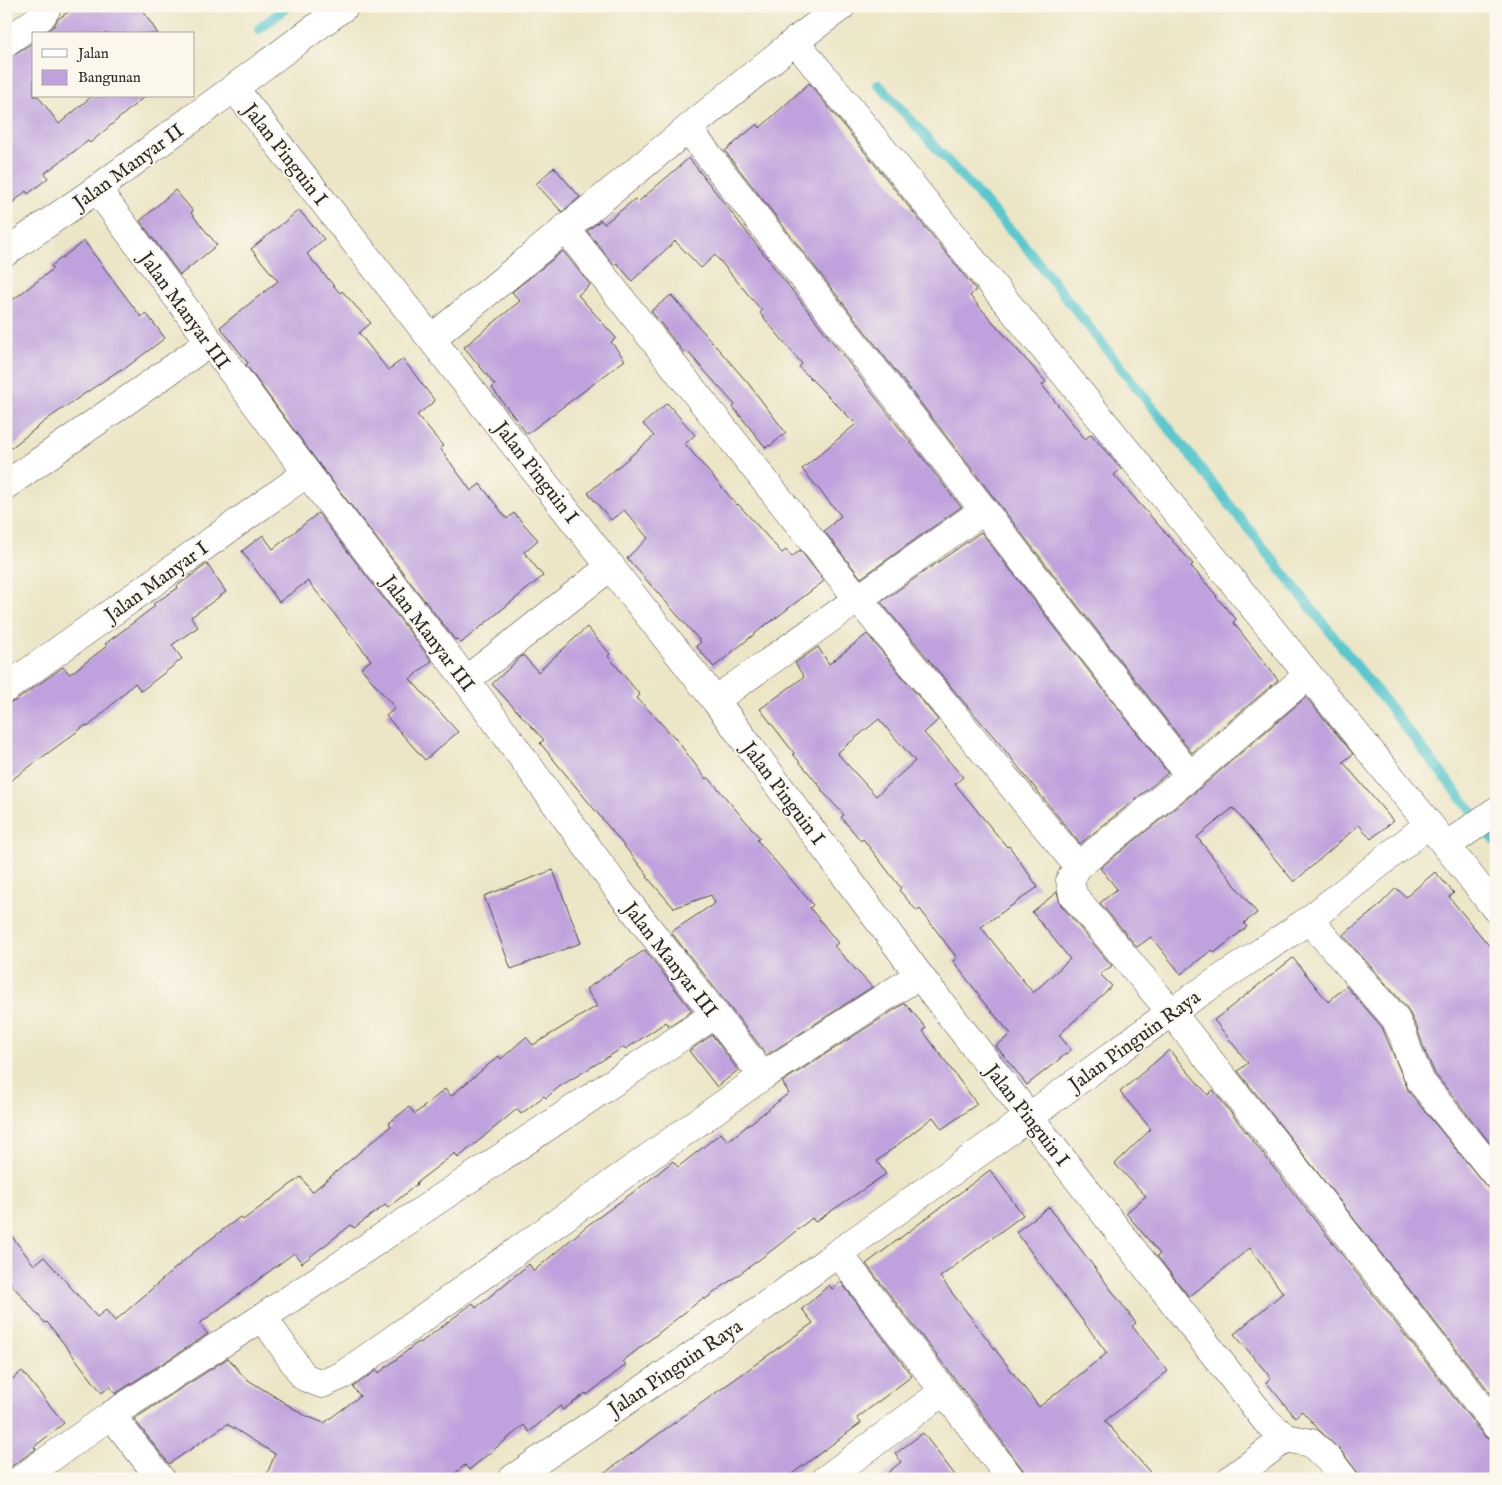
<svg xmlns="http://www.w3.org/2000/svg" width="1502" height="1485" viewBox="0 0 1502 1485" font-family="'IM FELL English',serif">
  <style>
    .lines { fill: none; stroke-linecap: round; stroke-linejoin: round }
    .stream { stroke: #5ac8ce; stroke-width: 10 }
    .building { fill: #bfa2dd; fill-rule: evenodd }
    .minor-casing { stroke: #484742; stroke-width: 29 }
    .minor { stroke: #fff; stroke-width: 28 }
    .labels { text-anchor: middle; stroke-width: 4; stroke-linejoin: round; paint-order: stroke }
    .street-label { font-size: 20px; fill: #2b2b2b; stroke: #fbf7ec }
  </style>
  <rect width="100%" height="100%" fill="#fbf7ec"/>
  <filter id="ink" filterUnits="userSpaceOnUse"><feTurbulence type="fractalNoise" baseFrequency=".02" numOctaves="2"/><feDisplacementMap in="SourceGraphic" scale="10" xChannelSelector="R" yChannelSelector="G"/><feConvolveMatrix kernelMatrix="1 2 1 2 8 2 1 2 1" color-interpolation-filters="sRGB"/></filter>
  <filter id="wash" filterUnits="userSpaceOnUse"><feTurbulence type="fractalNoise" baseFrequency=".0096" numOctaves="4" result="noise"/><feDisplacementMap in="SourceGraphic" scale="20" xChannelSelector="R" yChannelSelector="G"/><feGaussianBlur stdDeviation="1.12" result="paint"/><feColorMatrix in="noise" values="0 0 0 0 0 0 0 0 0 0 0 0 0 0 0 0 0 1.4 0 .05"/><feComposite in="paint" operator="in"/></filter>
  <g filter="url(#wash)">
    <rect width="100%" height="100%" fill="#ece5c6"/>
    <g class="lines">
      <g class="stream">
        <path d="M259 29 288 6"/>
        <path d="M878 84 1025 246 1496 842"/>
      </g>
    </g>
    <g id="blocks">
      <g class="building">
        <path d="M77 6H140L158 34H44L54 26 58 19Z"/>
        <path d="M34 42V96H38L59 124 92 96H145L90 143 88 141 45 173 48 178 28 194 26 191 6 209V59Z"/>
        <path d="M809 83 976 290 970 296 1046 382 1042 385 1085 439 1091 434 1121 469 1114 475 1193 564 1191 566 1217 596 1216 597 1236 619 1233 622 1278 680 1192 753 725 151 757 124 760 128Z"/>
        <path d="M689 158 961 507 861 578 824 531 841 516 802 469 856 424 799 367 802 364 760 313 762 311 715 255 701 268 675 241 632 281 617 263 614 265 587 231 601 220 604 224 635 199 638 202Z"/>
        <path d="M554 167 580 197 562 212 536 184Z"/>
        <path d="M175 190 193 211 191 213 217 245 180 275 140 221Z"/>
        <path d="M299 210 324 239 307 254 340 293 342 291 371 323 359 333 388 370 403 359 435 401 417 415 443 446 440 448 471 491 480 484 507 519 514 513 538 540 524 552 543 576 461 643 457 639 455 640 319 464 246 365 248 363 220 327 278 281 251 249Z"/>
        <path d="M84 241 141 317 146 313 165 338 123 370 121 369 49 418 6 452V305L53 269 51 266Z"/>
        <path d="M563 251 590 285 578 295 616 338 611 342 625 360 527 434 492 388 495 385 464 347 520 301 512 292Z"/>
        <path d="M671 295 748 383 786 433 770 446 769 445 766 448 733 407 735 405 687 351 684 353 651 311Z"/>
        <path d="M667 403 695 435 685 444 737 505 738 504 782 553 786 550 792 557 800 550 824 581 768 624V623L714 667 696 646 701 642 627 558 648 538 624 510 611 520 588 493 654 436 643 424Z"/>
        <path d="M318 513 432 661 410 679 458 732 425 760 386 716 395 708 361 668 371 660 308 581 279 602 242 551 263 535 273 549Z"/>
        <path d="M981 532 1168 773 1080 844 999 743 962 700 881 602Z"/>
        <path d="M207 564 226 592 191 617 198 627 172 645 182 659 141 691 135 683 88 727 86 725 6 784V703L15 701 63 667 70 674 107 646 105 644 155 606 153 604 178 588 177 586Z"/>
        <path d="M587 627 610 654 608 656 640 695 637 698 676 739 706 779 708 777 760 838 757 840 813 905 810 908 838 943 834 946 872 987 767 1055 671 932 715 903 711 895 674 908 647 877 648 876 617 837 540 743 544 740 492 684 523 655 538 672Z"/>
        <path d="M867 634 938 720 924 733 963 777 955 784 1007 847 1009 846 1038 887 981 927 1033 993 1070 959 1032 912 1057 892 1061 905 1112 966 1100 974 1112 986 1059 1035 1071 1050 1027 1085 996 1046 1011 1034 979 997 980 996 953 961 957 958 920 909 917 911 899 890 901 888 863 839 861 841 841 817 844 815 821 790 822 789 793 754 794 753 760 709 804 677 795 663 818 647 829 664ZM879 719 915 761 876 796 837 753Z"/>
        <path d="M1306 697 1353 754 1343 762 1393 821 1371 839 1359 825 1294 882 1233 808 1197 837 1257 913 1244 923 1247 927 1214 953 1212 950 1181 974 1151 937 1137 947 1100 903 1117 889 1100 868 1200 788Z"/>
        <path d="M553 870 581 943 511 969 484 896Z"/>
        <path d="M1435 872 1454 893 1449 897 1496 954V1137L1490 1143 1435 1074 1424 1049 1417 1028 1407 1008 1343 935 1377 908 1396 888 1406 897Z"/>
        <path d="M645 950 692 1011 669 1026 666 1022 626 1049 624 1047 559 1087 546 1098 544 1096 521 1114 517 1109 458 1158 455 1153 416 1183 417 1184 388 1208 385 1205 354 1228 351 1225 302 1263 294 1253 199 1324 208 1334 115 1394 110 1386 102 1393 47 1322 45 1323 6 1278V1229L34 1265 44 1257 97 1317 106 1310 115 1321 195 1251 240 1217 243 1220 301 1177 312 1192 391 1126 389 1123 409 1107 415 1114 445 1089 451 1096 499 1056 501 1059 526 1037 533 1045 597 1006 586 989Z"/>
        <path d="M1293 958 1328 1002 1346 986 1382 1027 1409 1092 1496 1198V1400L1238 1071 1248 1063 1214 1020Z"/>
        <path d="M905 1003 926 1028 923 1031 977 1104 942 1129 933 1117 877 1161 886 1174 815 1222 812 1218 775 1248 704 1300 703 1298 623 1361 626 1365 587 1395 586 1393 563 1410 560 1406 529 1432 524 1425 469 1470 465 1465 448 1479H265L275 1454 227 1424 169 1464 134 1419 228 1358 245 1378 304 1415 324 1423 360 1396 353 1387 377 1370 379 1373 418 1342 420 1343 473 1303 476 1308 529 1264 534 1271 588 1225 643 1185 673 1161 678 1167 721 1133 728 1141 789 1093 782 1082Z"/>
        <path d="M712 1035 738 1070 717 1087 689 1051Z"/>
        <path d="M1169 1050 1208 1095 1213 1090 1484 1436 1490 1440 1496 1441V1479H1362L1343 1453 1319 1430 1302 1411 1295 1417 1266 1382 1271 1378 1234 1334 1283 1293 1250 1248 1189 1297 1157 1256 1160 1254 1126 1213 1146 1196 1115 1164 1151 1129 1120 1092Z"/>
        <path d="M990 1170 1023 1215 940 1277 1039 1407 1107 1353 1016 1232 1049 1207 1136 1323 1132 1326 1168 1371 1105 1421 1156 1479H1028L1023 1470 978 1409 866 1264Z"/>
        <path d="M841 1282 912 1376 857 1418 861 1423 785 1479H596L813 1323 802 1309 829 1285 832 1289Z"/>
        <path d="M22 1371 64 1423 34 1447 36 1449 12 1466 6 1475V1384Z"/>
        <path d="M923 1433 958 1479H880L901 1462 895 1454Z"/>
      </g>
    </g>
  </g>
  <g filter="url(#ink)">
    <use href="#blocks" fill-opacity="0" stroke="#484742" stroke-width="1"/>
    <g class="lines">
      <defs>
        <g id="minor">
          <path d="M795 41 1429 824 1496 909"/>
          <path d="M6 42 41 17 48 6"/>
          <path d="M234 88 715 700 919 975 1266 1421 1286 1438 1311 1443 1331 1462 1344 1479"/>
          <path d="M688 129 1190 776"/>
          <path d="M97 189 307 473 466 680 617 888 763 1076"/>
          <path d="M565 228 859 600 1078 866"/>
          <path d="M6 252 97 189 345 6"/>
          <path d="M432 338 795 41 842 6"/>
          <path d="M6 485 209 343"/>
          <path d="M1308 675 1190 776 1078 866 1070 880 1073 895 1171 1012 1307 1183 1496 1426"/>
          <path d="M466 680 611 566"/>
          <path d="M6 688 307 473"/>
          <path d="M715 700 984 510"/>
          <path d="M1446 846 1496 811"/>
          <path d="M1309 920 1395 1018 1403 1035 1409 1054 1421 1082 1496 1175"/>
          <path d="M838 1253 1029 1117 1171 1012 1309 920 1429 824"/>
          <path d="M263 1317 304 1377 322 1384 343 1375 763 1076 919 975"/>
          <path d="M111 1415 161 1479"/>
          <path d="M21 1479 111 1415 263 1317 714 1015"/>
          <path d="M512 1479 778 1297 838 1253 1011 1479"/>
          <path d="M826 1479 944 1391"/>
          <path d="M1231 1479 1286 1438"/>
        </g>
      </defs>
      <use href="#minor" class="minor-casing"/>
      <use href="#minor" class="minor"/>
    </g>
  </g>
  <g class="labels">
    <g class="street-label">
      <text transform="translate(286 154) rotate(52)" y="7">Jalan Pinguin I</text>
      <text transform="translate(128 166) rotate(-36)" y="7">Jalan Manyar II</text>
      <text transform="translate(185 310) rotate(54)" y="7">Jalan Manyar III</text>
      <text transform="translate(537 472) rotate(52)" y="7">Jalan Pinguin I</text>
      <text transform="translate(156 581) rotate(-36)" y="7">Jalan Manyar I</text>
      <text transform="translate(429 633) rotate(53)" y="7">Jalan Manyar III</text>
      <text transform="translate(784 793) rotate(53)" y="7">Jalan Pinguin I</text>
      <text transform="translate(671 959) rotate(52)" y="7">Jalan Manyar III</text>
      <text transform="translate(1134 1040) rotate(-36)" y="7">Jalan Pinguin Raya</text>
      <text transform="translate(1028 1115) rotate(52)" y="7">Jalan Pinguin I</text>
      <text transform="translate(675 1367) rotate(-34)" y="7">Jalan Pinguin Raya</text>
    </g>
  </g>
  <rect width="1502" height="1485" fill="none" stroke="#fbf7ec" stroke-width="25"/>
  <rect x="32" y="32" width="162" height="65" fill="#fbf7ec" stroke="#a8a59f"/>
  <rect x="42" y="49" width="25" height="8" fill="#ffffff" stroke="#a8a59f"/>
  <text x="78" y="58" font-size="15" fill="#2b2b2b">Jalan</text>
  <rect x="42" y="70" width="25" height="15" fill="#bfa2dd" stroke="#a8a59f"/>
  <text x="78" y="82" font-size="15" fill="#2b2b2b">Bangunan</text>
</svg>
